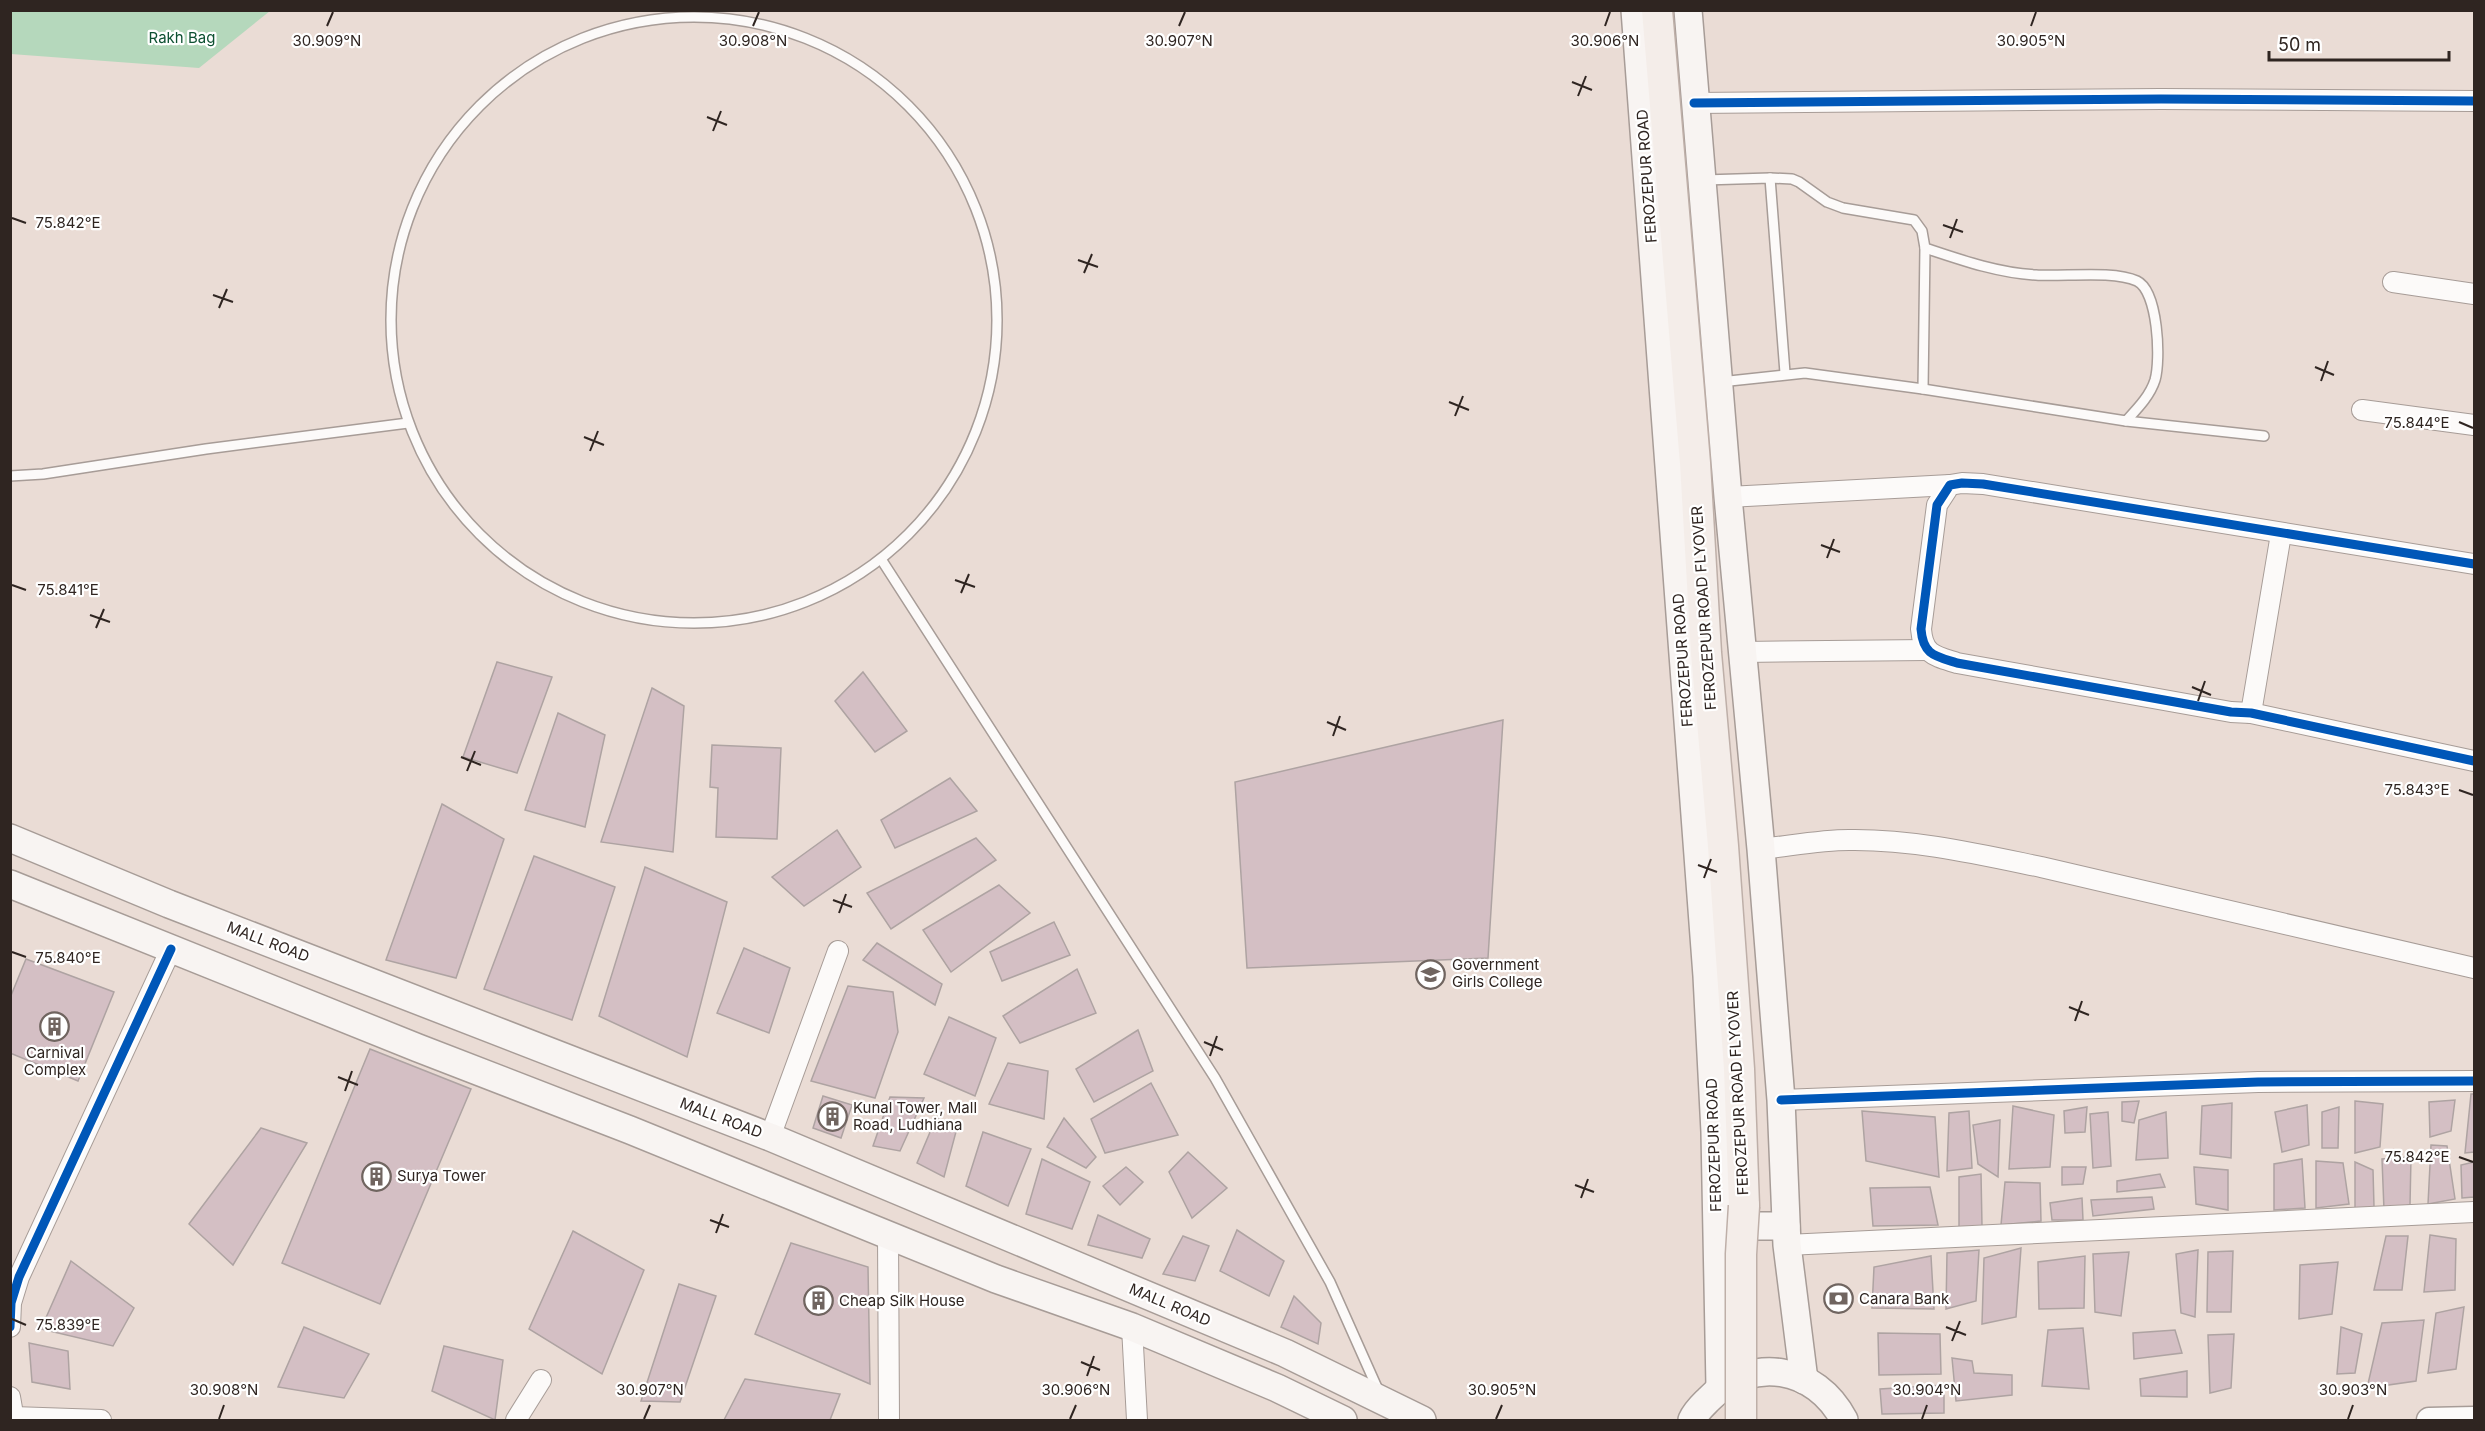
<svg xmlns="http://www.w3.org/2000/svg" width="2485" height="1431" viewBox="0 0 2485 1431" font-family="Inter,sans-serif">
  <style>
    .green { fill: #b5d8bc }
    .building { fill: #d4bfc4; stroke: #aea3a2; stroke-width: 1.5 }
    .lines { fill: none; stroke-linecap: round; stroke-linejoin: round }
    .service-casing { stroke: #a79c97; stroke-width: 12 }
    .minor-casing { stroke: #a79c97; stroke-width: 22 }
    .tertiary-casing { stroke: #a79c97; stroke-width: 27 }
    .secondary-casing { stroke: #a79c97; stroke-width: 30 }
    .primary-casing { stroke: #beafa8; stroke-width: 33 }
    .service { stroke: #fcfaf9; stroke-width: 9 }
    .minor { stroke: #fcfaf9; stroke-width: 20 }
    .tertiary { stroke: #fcfaf9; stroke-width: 24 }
    .secondary { stroke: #f8f4f2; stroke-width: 27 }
    .primary { stroke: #f4ede9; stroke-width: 30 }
    .primary-bridge-casing { stroke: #beafa8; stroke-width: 33; stroke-linecap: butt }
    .primary-bridge { stroke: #f4ede9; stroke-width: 30 }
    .cycleway-casing { stroke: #fff; stroke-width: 13 }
    .cycleway { stroke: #0057b8; stroke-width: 9 }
    .ticks { fill: none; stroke: #2f2521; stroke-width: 2 }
    .labels { text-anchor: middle; stroke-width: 4.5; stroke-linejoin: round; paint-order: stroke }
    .park-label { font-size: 15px; fill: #0e5132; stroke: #fff }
    .street-label { font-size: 15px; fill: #2f2521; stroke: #fff }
    .poi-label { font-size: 15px; fill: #2f2521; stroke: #fff; text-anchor: start }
    .ticks-label { font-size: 15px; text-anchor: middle; fill: #2f2521; stroke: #fff; stroke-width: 4.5; stroke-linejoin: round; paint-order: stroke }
  </style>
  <rect width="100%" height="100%" fill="#eadcd5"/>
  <path class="green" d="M10 11 11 10 270 11 199 68 11 54Z"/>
  <g class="building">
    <path d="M497 662 552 677 517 773 463 757Z"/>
    <path d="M863 672 907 731 875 752 835 701Z"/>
    <path d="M652 688 684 706 673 852 601 842Z"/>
    <path d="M558 713 605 735 585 827 525 810Z"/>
    <path d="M1503 720 1488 958 1247 968 1235 782Z"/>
    <path d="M712 745 781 748 777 839 716 837 718 788 710 787Z"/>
    <path d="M950 778 977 811 895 848 881 820Z"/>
    <path d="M442 804 504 839 456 978 386 960Z"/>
    <path d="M837 830 861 867 804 906 772 877Z"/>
    <path d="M976 838 996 860 891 929 867 893Z"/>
    <path d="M534 856 615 887 572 1020 484 989Z"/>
    <path d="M645 867 727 902 687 1057 599 1016Z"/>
    <path d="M999 885 1030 913 951 972 923 930Z"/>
    <path d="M1054 922 1070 955 1002 981 990 952Z"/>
    <path d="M877 943 942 984 935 1005 863 960Z"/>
    <path d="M744 948 790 968 769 1033 717 1013Z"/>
    <path d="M26 959 114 992 78 1081 10 1053V998Z"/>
    <path d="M1077 969 1096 1013 1020 1043 1003 1016Z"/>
    <path d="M848 986 893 992 898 1032 875 1098 811 1081Z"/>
    <path d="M949 1017 996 1038 975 1096 924 1074Z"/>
    <path d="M1138 1030 1153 1071 1094 1102 1076 1069Z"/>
    <path d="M370 1049 471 1089 380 1304 282 1263Z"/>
    <path d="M1008 1063 1048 1071 1044 1119 989 1104Z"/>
    <path d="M1151 1083 1178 1135 1105 1153 1091 1119Z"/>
    <path d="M2471 1094H2474V1152L2465 1153Z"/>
    <path d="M823 1096 852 1105 841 1138 813 1128Z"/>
    <path d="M890 1097 924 1098 900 1151 873 1146Z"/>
    <path d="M2455 1100 2451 1131 2430 1137 2429 1102Z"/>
    <path d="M2139 1101 2134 1123 2122 1121V1102Z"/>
    <path d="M2355 1101 2383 1104 2380 1147 2355 1153Z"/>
    <path d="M2232 1103 2231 1158 2200 1154 2202 1106Z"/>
    <path d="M2307 1105 2309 1145 2282 1152 2275 1112Z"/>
    <path d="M2013 1106 2054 1115 2050 1167 2009 1169Z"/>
    <path d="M2087 1107 2085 1132 2065 1133 2064 1111Z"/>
    <path d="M2339 1107 2338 1148H2322V1112Z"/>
    <path d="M1862 1111 1935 1117 1939 1177 1866 1161Z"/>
    <path d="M1969 1111 1972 1168 1947 1171 1949 1113Z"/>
    <path d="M2108 1112 2111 1166 2093 1168 2090 1114Z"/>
    <path d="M2166 1112 2168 1158 2136 1160 2139 1120Z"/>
    <path d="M936 1118 957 1128 944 1177 917 1163Z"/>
    <path d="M1064 1118 1096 1157 1086 1168 1047 1147Z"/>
    <path d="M2000 1120 1998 1177 1978 1164 1973 1125Z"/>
    <path d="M261 1128 307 1143 233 1265 189 1224Z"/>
    <path d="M983 1132 1031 1149 1008 1206 966 1186Z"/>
    <path d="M2431 1145 2447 1146 2455 1199 2428 1204Z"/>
    <path d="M1188 1152 1227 1188 1192 1218 1169 1172Z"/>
    <path d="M2411 1157 2410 1205 2384 1210 2382 1159Z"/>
    <path d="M1042 1159 1090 1182 1072 1229 1026 1214Z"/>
    <path d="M2302 1159 2305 1208 2274 1210V1164Z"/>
    <path d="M2316 1161 2343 1163 2349 1204 2316 1208Z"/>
    <path d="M2355 1162 2373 1170 2374 1207 2355 1212Z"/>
    <path d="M2474 1162V1197L2462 1198 2461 1165Z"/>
    <path d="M1126 1167 1143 1182 1120 1205 1103 1186Z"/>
    <path d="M2062 1167H2086L2083 1184 2062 1185Z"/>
    <path d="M2194 1167 2228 1170V1210L2196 1204Z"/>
    <path d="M1981 1174 1982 1226 1959 1228V1177Z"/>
    <path d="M2160 1174 2165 1187 2117 1192V1181Z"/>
    <path d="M2005 1182 2040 1183 2041 1221 2001 1225Z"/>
    <path d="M1930 1187 1938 1225 1873 1226 1870 1188Z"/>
    <path d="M2152 1197 2154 1209 2093 1216 2091 1200Z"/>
    <path d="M2082 1198 2083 1220H2052L2050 1203Z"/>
    <path d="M1098 1215 1150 1239 1142 1258 1088 1245Z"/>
    <path d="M1237 1230 1284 1261 1269 1296 1220 1271Z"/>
    <path d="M573 1231 644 1270 602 1374 529 1329Z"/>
    <path d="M2430 1235 2456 1239 2455 1290 2424 1292Z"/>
    <path d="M1183 1236 1209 1246 1195 1281 1163 1274Z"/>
    <path d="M2386 1236H2408L2402 1290H2374Z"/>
    <path d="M791 1243 868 1267 870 1384 755 1334Z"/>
    <path d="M2021 1248 2016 1317 1982 1324 1984 1258Z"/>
    <path d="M1979 1250 1976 1301 1946 1309 1947 1253Z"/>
    <path d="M2198 1250 2195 1317 2181 1313 2176 1254Z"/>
    <path d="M2233 1251 2231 1312H2207L2208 1252Z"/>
    <path d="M2129 1252 2121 1316 2095 1312 2093 1254Z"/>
    <path d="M1931 1256 1934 1309 1872 1308 1874 1267Z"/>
    <path d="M2085 1256 2084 1308 2039 1309 2038 1262Z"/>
    <path d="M71 1261 134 1308 113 1346 41 1329Z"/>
    <path d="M2338 1262 2332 1314 2299 1319 2300 1265Z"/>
    <path d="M679 1284 716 1296 680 1402 641 1401Z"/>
    <path d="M1294 1296 1321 1323 1318 1344 1281 1327Z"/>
    <path d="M2464 1307 2456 1369 2428 1373 2436 1313Z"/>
    <path d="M2424 1320 2416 1381 2367 1388 2382 1323Z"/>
    <path d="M304 1327 369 1354 344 1398 278 1387Z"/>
    <path d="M2341 1327 2362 1334 2355 1373 2337 1374Z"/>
    <path d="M2083 1328 2089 1389 2042 1386 2048 1330Z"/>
    <path d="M2175 1330 2182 1353 2134 1359 2133 1333Z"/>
    <path d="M1878 1333 1940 1334 1941 1374 1879 1375Z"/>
    <path d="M2234 1334 2231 1388 2210 1393 2208 1335Z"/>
    <path d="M29 1343 68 1351 70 1389 32 1382Z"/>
    <path d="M444 1346 503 1360 495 1420 432 1391Z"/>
    <path d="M1952 1358 1972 1361 1974 1373 2012 1375V1395L1956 1401Z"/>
    <path d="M2187 1371V1397L2141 1396 2140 1379Z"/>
    <path d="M745 1379 840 1394 830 1420H724Z"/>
    <path d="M1944 1385V1413L1882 1414 1880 1389Z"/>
  </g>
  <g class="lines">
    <defs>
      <g id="service">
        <circle cx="694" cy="320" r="303"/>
        <path d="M1704 180 1770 178 1785 373"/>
        <path d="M1720 382 1805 373 1923 389 2126 421C2137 409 2150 396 2155 380 2161 359 2158 291 2137 281 2113 270 2063 277 2036 275 1998 273 1961 260 1925 248L1922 231 1914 220 1843 208 1827 202 1799 182 1792 179 1770 178"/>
        <path d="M1923 389 1925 248"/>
        <path d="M2126 421 2264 436"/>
        <path d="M10 476 43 474 206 449 408 423"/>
        <path d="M881 559 1215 1078 1330 1282 1379 1392"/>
      </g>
      <g id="minor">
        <path d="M1694 103 2161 99 2474 101"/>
        <path d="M2393 282 2474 294"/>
        <path d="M2362 410 2474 425"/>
        <path d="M1728 497 1950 485"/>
        <path d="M2474 564 1983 484 1962 483 1950 485 1937 505 1921 629C1923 655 1935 656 1957 663L2231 712 2251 713 2474 761"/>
        <path d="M1743 652 1927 650"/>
        <path d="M2251 713 2281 534"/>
        <path d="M1761 849C1790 846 1820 840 1849 840 1913 839 1978 854 2041 867L2474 968"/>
        <path d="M1781 1100 2258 1082 2474 1081"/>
        <path d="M770 1137 838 951"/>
        <path d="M888 1234 889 1420"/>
        <path d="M1787 1245 2474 1212"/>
        <path d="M10 1327 11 1303 19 1277 171 949"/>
        <path d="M1132 1327 1137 1420"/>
        <path d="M10 1397 14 1420"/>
        <path d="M13 1417 101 1420"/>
        <path d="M516 1420 541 1380"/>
      </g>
      <path id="tertiary" d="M2429 1420 2474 1419"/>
      <g id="secondary">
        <path d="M1635 10 1707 976 1715 1132 1720 1387"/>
        <path d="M1688 10 1728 497 1761 849 1781 1100 1787 1245 1804 1380"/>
        <path d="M10 838 169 904 770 1137 1285 1353 1422 1420"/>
        <path d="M10 884 418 1048 630 1130 996 1279 1132 1327 1277 1388 1343 1420"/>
        <path d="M1720 1226H1786"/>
        <path d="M1692 1420C1696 1411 1702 1406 1709 1399 1751 1355 1816 1366 1844 1420"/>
      </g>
      <path id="primary" d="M1657 10 1695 463 1706 653 1723 846 1739 1069 1744 1206"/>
    </defs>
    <use href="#service" class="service-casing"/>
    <use href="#minor" class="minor-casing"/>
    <use href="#tertiary" class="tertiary-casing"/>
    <use href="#secondary" class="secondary-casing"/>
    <use href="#primary" class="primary-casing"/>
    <use href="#service" class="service"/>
    <use href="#minor" class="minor"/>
    <use href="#tertiary" class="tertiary"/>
    <use href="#secondary" class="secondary"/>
    <use href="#primary" class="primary"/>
    <defs>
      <path id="primary-bridge" d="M1741 1420V1254L1744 1206"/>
    </defs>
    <use href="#primary-bridge" class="primary-bridge-casing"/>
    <use href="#primary-bridge" class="primary-bridge"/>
    <defs>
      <g id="cycleway">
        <path d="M1694 103 2161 99 2474 101"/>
        <path d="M2474 564 1983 484 1962 483 1950 485 1937 505 1921 629C1923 655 1935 656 1957 663L2231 712 2251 713 2474 761"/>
        <path d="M1781 1100 2258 1082 2474 1081"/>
        <path d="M10 1327 11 1303 19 1277 171 949"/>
      </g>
    </defs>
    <use href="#cycleway" class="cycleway-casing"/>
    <use href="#cycleway" class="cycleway"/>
  </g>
  <path class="ticks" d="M327 26 333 12M753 26 759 12M1179 26 1185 12M1605 26 1610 12M2031 26 2036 12M1572 82 1592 90M1578 96 1586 76M707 117 727 125M713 131 721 111M12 218 26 223M1943 225 1963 232M1950 238 1957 219M1078 260 1098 267M1084 273 1092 254M213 295 233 302M219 308 227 289M2315 367 2334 375M2321 381 2328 361M1449 402 1469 410M1455 416 1463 396M2459 422 2473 428M584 437 604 445M590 451 598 431M1821 545 1840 552M1827 558 1834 539M955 580 975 587M12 585 26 590M961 593 969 574M90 615 110 622M96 628 104 609M2192 687 2211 695M2198 701 2205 681M1327 722 1346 730M1333 736 1340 716M461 757 481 765M467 771 475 751M2459 790 2473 795M1698 865 1717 872M1704 878 1711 859M833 900 852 907M839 913 846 894M12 952 26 957M2069 1007 2089 1015M2075 1021 2082 1001M1204 1042 1223 1050M1210 1056 1217 1036M338 1077 358 1085M345 1091 352 1071M2459 1157 2473 1162M1575 1185 1594 1192M1581 1198 1588 1179M710 1220 729 1227M716 1233 723 1214M12 1319 26 1325M1946 1327 1966 1335M1952 1341 1960 1321M1081 1362 1100 1370M1087 1376 1094 1356M219 1419 224 1405M644 1419 650 1405M1070 1419 1076 1405M1496 1419 1502 1405M1922 1419 1927 1405M2348 1419 2353 1405"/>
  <defs>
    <symbol id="university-ring" viewBox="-11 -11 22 22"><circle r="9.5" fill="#fff" stroke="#706560" stroke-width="1.5"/><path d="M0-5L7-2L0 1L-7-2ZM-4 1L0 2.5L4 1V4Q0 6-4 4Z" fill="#706560"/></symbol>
    <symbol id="building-ring" viewBox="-11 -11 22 22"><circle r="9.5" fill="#fff" stroke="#706560" stroke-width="1.5"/><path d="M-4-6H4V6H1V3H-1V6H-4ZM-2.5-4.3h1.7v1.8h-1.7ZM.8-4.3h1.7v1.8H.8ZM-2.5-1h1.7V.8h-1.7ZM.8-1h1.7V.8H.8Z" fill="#706560"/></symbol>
    <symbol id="bank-ring" viewBox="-11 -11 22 22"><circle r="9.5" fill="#fff" stroke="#706560" stroke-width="1.5"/><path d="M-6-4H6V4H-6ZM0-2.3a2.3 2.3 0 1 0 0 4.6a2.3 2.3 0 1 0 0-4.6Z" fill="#706560"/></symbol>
  </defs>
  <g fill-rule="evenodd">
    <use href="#university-ring" x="1414" y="958" width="33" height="33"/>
    <use href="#building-ring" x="38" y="1010" width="33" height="33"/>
    <use href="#building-ring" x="816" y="1100" width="33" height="33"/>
    <use href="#building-ring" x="360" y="1160" width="33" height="33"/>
    <use href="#bank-ring" x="1822" y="1282" width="33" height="33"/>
    <use href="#building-ring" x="802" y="1284" width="33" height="33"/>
  </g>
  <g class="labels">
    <g class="park-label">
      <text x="182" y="43">Rakh Bag</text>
    </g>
    <g class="street-label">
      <text transform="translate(1647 176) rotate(-94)" y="5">FEROZEPUR ROAD</text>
      <text transform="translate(1704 608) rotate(-94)" y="5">FEROZEPUR ROAD FLYOVER</text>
      <text transform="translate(1683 660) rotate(-94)" y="5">FEROZEPUR ROAD</text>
      <text transform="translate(268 942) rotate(21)" y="5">MALL ROAD</text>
      <text transform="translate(1738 1093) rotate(-93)" y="5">FEROZEPUR ROAD FLYOVER</text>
      <text transform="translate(721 1118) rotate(21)" y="5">MALL ROAD</text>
      <text transform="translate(1714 1145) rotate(-92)" y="5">FEROZEPUR ROAD</text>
      <text transform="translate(1170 1305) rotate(23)" y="5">MALL ROAD</text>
    </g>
    <g class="poi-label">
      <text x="1452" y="970">Government<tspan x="1452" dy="17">Girls College</tspan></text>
      <text x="55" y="1058" text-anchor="middle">Carnival<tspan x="55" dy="17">Complex</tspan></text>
      <text x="853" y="1113">Kunal Tower, Mall<tspan x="853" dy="17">Road, Ludhiana</tspan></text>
      <text x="397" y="1181">Surya Tower</text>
      <text x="1859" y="1304">Canara Bank</text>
      <text x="839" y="1306">Cheap Silk House</text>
    </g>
  </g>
  <g class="ticks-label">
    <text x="327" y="46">30.909°N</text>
    <text x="753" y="46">30.908°N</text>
    <text x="1179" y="46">30.907°N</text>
    <text x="1605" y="46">30.906°N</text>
    <text x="2031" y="46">30.905°N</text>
    <text x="68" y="228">75.842°E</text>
    <text x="2417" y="428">75.844°E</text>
    <text x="68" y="595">75.841°E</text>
    <text x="2417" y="795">75.843°E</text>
    <text x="68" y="963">75.840°E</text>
    <text x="2417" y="1162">75.842°E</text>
    <text x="68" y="1330">75.839°E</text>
    <text x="224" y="1395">30.908°N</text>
    <text x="650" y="1395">30.907°N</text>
    <text x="1076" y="1395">30.906°N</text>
    <text x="1502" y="1395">30.905°N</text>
    <text x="1927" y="1395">30.904°N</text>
    <text x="2353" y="1395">30.903°N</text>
  </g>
  <rect width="2485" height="1431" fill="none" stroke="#2f2521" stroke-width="24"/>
  <path d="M2269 51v9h180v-9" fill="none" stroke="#2f2521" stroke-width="3"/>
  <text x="2278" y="51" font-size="18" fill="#2f2521" stroke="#ffffff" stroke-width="4.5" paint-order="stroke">50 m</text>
</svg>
